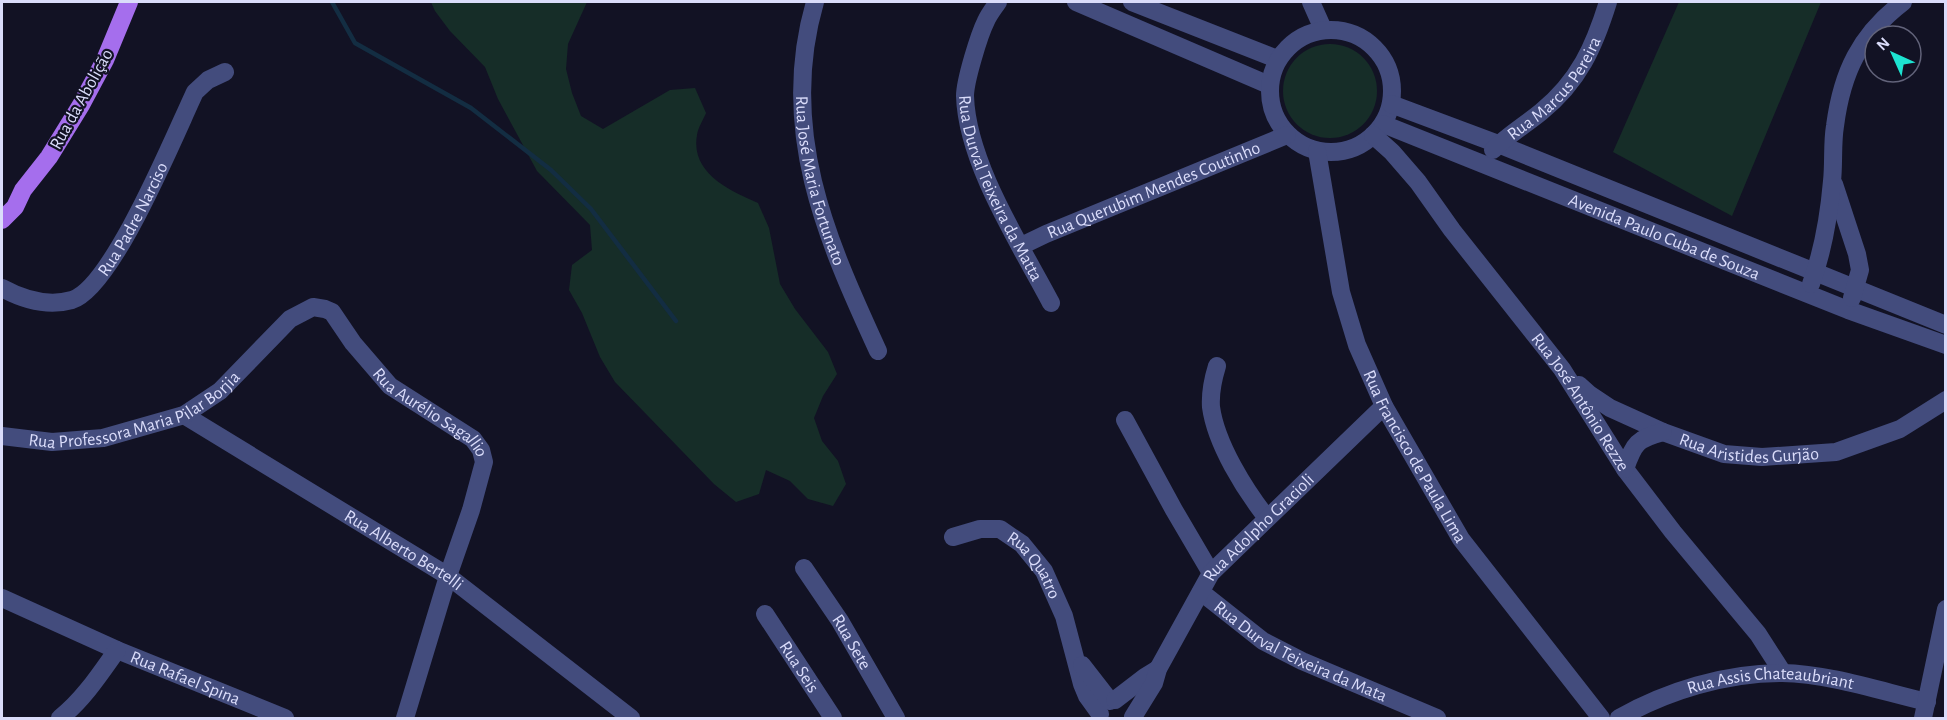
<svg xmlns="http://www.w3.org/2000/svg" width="1947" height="720" viewBox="0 0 1947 720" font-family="'Alegreya Sans',sans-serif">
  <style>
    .green { fill: #162d28 }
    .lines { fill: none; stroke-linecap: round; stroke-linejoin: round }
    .stream { stroke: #132d42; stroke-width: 4.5 }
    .minor { stroke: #434c7d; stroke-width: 18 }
    .major { stroke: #a56eed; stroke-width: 18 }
    .labels { text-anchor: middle; stroke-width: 4.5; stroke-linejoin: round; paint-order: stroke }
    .street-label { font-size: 18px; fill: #dadcfa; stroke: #121224 }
  </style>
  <rect width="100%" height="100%" fill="#121224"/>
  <g class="green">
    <path d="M431 2H587L568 44 566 69 572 93 581 116 603 129 670 90 695 88 706 113C703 120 698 128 697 135 690 173 730 191 758 203L769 228 780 284 795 309 828 352 837 374 823 396 814 418 822 441 838 461 846 484 833 506 808 499 790 481 766 470 759 494 736 502 714 484 615 382 600 357 582 313 569 290 572 265 592 250 590 225 537 171 498 99 485 67 450 31 435 11Z"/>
    <path d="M1679 2H1821L1732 216 1613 152Z"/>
    <circle cx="1330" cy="91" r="47"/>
  </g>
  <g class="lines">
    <path class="stream" d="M332 2 355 43 471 108 551 170 591 209 676 321"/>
    <g class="minor">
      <path id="s1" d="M815 2C778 129 826 238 878 351"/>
      <path id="s2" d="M998 2C994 8 989 14 986 21 979 35 965 81 965 96 967 163 1020 244 1051 303"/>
      <path d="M1076 2 1269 85"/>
      <path d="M1132 2 1277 59"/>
      <path d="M1311 2 1323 29"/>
      <circle cx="1331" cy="91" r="61"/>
      <path d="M1391 104 1498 144 1946 325"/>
      <path id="s3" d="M1383 124 1848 310 1946 345"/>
      <path id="s4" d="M1373 135 1392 152 1418 182 1452 230 1562 369 1625 469 1673 532 1758 634 1783 673"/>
      <path id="s5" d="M1493 150C1508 135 1525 125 1541 112 1579 81 1594 47 1608 2"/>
      <path id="s6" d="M1317 151 1341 292 1357 345 1384 406 1461 539 1601 718"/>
      <path d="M1834 184 1857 254 1860 270 1852 298"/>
      <path id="s7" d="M1021 246 1046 234 1287 135"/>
      <path d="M1811 284C1823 251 1829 216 1832 181 1834 163 1832 144 1835 126 1842 72 1860 35 1903 2"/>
      <path id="s8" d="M2 288C24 300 47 307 72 300 113 287 175 134 195 92L208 80 225 72"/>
      <path d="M1217 366C1213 379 1210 393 1211 407 1216 444 1245 490 1267 518"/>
      <path id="s9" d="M1579 385 1589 394 1610 408 1663 432 1724 454 1762 457 1836 452 1900 429 1946 400"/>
      <path id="s10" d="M184 415 448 576 631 718"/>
      <path d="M1125 420 1174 510 1211 573"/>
      <path id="s11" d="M2 436 52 442 103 438 184 415 220 391 290 319 313 307 325 309 332 312 353 343 390 386 473 439 481 450 484 462 471 510 448 576 405 718"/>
      <path d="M1625 469C1634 443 1637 439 1663 432"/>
      <path id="s12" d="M953 537 980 529H1000L1022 544 1044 571 1064 616 1082 684 1087 696 1100 714"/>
      <path id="s13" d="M804 568 840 621 896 718"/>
      <path id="s14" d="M1201 592 1263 641 1302 661 1437 718"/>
      <path id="s15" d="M2 598 117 650 285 718"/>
      <path id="s16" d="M765 614 833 718"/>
      <path d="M1082 665 1110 701"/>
      <path d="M1115 700 1145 677 1158 669"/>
      <path id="s17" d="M1133 717 1154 683 1158 669 1211 573 1384 406"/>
      <path d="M60 718C83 700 100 674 117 650"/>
      <path id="s18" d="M1619 718C1667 691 1725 673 1782 673 1830 674 1880 691 1927 702"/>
      <path d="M1923 718 1946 609"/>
    </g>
    <path class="major" d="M2 220 15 207 23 190 49 157 81 105 105 60 129 2"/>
  </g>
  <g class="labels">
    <g class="street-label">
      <text dy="6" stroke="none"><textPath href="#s5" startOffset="88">Rua Marcus Pereira</textPath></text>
      <text transform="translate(81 99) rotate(-61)" y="6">Rua da Abolição</text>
      <text dy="6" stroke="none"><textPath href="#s1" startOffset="182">Rua José Maria Fortunato</textPath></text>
      <text dy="6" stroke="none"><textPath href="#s2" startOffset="200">Rua Durval Teixeira da Matta</textPath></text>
      <text dy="6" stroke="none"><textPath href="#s7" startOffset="144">Rua Querubim Mendes Coutinho</textPath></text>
      <text dy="6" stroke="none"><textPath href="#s8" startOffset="176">Rua Padre Narciso</textPath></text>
      <text dy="6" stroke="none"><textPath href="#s3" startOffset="303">Avenida Paulo Cuba de Souza</textPath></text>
      <text dy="6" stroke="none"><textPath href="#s4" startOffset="339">Rua José Antônio Rezze</textPath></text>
      <text dy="6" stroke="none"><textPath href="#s11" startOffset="140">Rua Professora Maria Pilar Borjia</textPath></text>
      <text dy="6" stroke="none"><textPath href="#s11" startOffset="518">Rua Aurélio Sagallio</textPath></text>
      <text dy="6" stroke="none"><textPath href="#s9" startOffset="186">Rua Aristides Gurjão</textPath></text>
      <text dy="6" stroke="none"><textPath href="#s6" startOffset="324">Rua Francisco de Paula Lima</textPath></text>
      <text dy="6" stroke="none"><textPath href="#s17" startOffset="230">Rua Adolpho Gracioli</textPath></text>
      <text dy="6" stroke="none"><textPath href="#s10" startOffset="258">Rua Alberto Bertelli</textPath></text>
      <text dy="6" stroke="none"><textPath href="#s12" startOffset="99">Rua Quatro</textPath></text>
      <text dy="6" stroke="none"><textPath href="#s13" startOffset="88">Rua Sete</textPath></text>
      <text dy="6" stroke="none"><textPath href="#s14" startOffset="117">Rua Durval Teixeira da Mata</textPath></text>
      <text dy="6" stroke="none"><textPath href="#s16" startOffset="63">Rua Seis</textPath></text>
      <text dy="6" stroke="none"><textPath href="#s15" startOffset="200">Rua Rafael Spina</textPath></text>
      <text dy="6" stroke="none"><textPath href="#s18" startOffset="159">Rua Assis Chateaubriant</textPath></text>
    </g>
  </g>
  <rect width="1947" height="720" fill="none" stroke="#dadcfa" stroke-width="6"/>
  <g transform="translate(1893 54) rotate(315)"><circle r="28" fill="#121224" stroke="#62637a" stroke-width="1.5"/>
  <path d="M0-4.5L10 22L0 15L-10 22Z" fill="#1de3d0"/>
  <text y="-9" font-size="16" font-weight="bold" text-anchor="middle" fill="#dadcfa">N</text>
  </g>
</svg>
